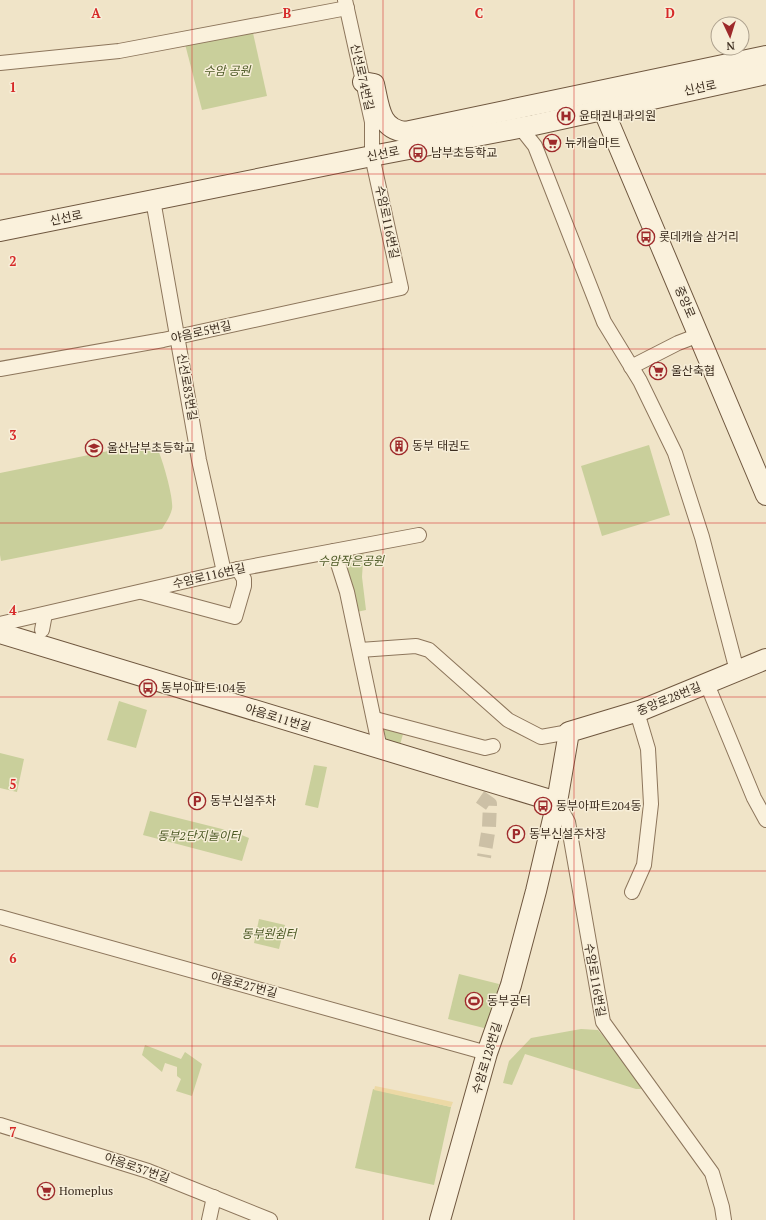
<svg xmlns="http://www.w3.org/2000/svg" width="766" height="1220" viewBox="0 0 766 1220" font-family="'PT Serif','Noto Sans KR',serif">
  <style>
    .green { fill: #c9cf9b }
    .sand { fill: #ecd9a5 }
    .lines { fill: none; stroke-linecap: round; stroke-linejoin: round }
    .street-tunnel { stroke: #ccc0a6; stroke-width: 14; stroke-dasharray: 14 7; stroke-linecap: butt }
    .street-casing { stroke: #8d765c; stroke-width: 16 }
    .secondary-casing { stroke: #6f573f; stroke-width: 22 }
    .street { stroke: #faf1dc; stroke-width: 14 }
    .secondary { stroke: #faf1dc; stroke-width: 20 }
    .grid { fill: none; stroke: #d62828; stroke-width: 1; stroke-opacity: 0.55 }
    .labels { text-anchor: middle; stroke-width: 3; stroke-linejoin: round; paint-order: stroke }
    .park-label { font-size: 12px; font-style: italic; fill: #4d5a26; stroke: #f7eed8 }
    .street-label { font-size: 12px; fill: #3d2e20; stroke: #f7eed8 }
    .poi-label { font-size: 12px; fill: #3d2e20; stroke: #f7eed8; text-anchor: start }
    .grid-label { font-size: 13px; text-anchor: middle; font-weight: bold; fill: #d62828; stroke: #f7eed8; stroke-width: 3; stroke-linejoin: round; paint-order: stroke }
  </style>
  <rect width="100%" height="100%" fill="#f0e4c8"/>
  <g class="green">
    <path d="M253 33 267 96 202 110 185 44Z"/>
    <path d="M143 444 158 450C163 461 174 499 172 509 170 517 166 522 162 529L1 561 0 555V473Z"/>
    <path d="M649 445 670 515 602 536 581 466Z"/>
    <path d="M364 545 362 577 366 610 352 613 334 551Z"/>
    <path d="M119 701 147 710 136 748 107 740Z"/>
    <path d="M375 722 404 730 399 749H380Z"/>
    <path d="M0 753 24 759 17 792 0 788Z"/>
    <path d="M314 765 327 767 318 808 305 805Z"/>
    <path d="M150 811 234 832 249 838 242 861 143 835Z"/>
    <path d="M259 919 285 925 279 949 254 943Z"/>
    <path d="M459 974 499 984 488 1029 448 1019Z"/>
    <path d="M581 1029 598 1030 639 1079 641 1089H636L525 1054 512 1085 503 1083 509 1061 531 1038Z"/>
    <path d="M145 1045 181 1059 185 1052 202 1064 192 1096 176 1091 181 1079 177 1076V1067L165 1063 162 1072 142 1055Z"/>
    <path d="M373 1089 451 1107 434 1185 355 1168Z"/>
  </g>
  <path class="sand" d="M375 1086 453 1102 451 1107 374 1090Z"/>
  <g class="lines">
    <path class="street-tunnel" d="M480 797 490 804 489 827 484 857"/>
    <defs>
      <g id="street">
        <path d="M0 63 119 51 347 8"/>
        <path d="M520 127 535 146 604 322 640 381 675 453 702 537 737 671"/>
        <path d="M153 200 199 460 224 572"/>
        <path d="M631 367 678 343 699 335"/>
        <path d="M0 369 163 340 401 288 372 156V122L345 0"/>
        <path d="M334 551 347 592 380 749"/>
        <path d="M142 592 235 617 244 586V579L238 569"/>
        <path d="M0 624 238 569 419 535"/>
        <path d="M42 630 45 614"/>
        <path d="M360 650 416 646 429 650 508 720 541 737 569 732"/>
        <path d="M707 684 754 798 766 820"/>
        <path d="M375 719 485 748 493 746"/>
        <path d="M557 802 568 822 603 1022 712 1173 722 1207 724 1220"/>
        <path d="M632 892 644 865 651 804 648 749 637 712"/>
        <path d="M0 917 487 1053"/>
        <path d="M0 1125 148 1171 270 1220"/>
        <path d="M209 1220 214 1197"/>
      </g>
      <g id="secondary">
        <path d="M363 82 374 84C379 105 379 129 405 132L766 56"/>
        <path d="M603 109 766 495"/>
        <path d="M0 231 372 156 534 125 766 74"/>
        <path d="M0 633 557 802"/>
        <path d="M440 1220 487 1053 511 985 536 891 557 802 569 732 642 710 766 659"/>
      </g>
    </defs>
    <use href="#street" class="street-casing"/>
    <use href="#secondary" class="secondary-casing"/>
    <use href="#street" class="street"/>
    <use href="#secondary" class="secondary"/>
  </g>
  <path class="grid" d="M192 0V1220M383 0V1220M574 0V1220M0 174H766M0 349H766M0 523H766M0 697H766M0 871H766M0 1046H766"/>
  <defs>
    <symbol id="hospital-ring" viewBox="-11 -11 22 22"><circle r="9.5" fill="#f7eed8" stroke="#9e2a2b" stroke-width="1.5"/><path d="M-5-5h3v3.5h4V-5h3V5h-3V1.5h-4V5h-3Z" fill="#9e2a2b"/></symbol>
    <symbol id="supermarket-ring" viewBox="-11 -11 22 22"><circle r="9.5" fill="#f7eed8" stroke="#9e2a2b" stroke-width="1.5"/><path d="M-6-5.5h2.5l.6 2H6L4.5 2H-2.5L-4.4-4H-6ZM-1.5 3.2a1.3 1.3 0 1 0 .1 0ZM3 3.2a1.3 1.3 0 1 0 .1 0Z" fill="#9e2a2b"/></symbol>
    <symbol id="bus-ring" viewBox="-11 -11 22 22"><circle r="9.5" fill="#f7eed8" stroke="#9e2a2b" stroke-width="1.5"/><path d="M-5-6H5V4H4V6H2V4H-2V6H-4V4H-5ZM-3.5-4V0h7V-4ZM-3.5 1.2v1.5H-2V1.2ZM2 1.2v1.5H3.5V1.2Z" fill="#9e2a2b"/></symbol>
    <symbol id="building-ring" viewBox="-11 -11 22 22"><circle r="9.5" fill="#f7eed8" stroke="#9e2a2b" stroke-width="1.5"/><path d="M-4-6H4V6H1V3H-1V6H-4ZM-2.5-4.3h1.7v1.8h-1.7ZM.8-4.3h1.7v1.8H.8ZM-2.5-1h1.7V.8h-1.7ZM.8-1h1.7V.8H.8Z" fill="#9e2a2b"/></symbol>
    <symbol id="school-ring" viewBox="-11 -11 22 22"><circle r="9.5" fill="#f7eed8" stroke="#9e2a2b" stroke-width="1.5"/><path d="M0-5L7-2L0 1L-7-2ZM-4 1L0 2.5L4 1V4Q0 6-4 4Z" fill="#9e2a2b"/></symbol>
    <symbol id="parking-ring" viewBox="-11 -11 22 22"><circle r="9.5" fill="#f7eed8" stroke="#9e2a2b" stroke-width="1.5"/><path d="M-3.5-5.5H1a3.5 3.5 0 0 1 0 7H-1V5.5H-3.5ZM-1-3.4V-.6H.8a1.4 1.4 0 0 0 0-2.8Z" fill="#9e2a2b"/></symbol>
    <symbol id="stadium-ring" viewBox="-11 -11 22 22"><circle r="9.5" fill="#f7eed8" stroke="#9e2a2b" stroke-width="1.5"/><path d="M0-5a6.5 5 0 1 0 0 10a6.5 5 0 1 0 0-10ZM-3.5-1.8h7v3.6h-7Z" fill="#9e2a2b"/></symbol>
  </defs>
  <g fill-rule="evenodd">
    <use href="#hospital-ring" x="556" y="106" width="20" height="20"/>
    <use href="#supermarket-ring" x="542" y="133" width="20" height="20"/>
    <use href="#bus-ring" x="408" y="143" width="20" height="20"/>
    <use href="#bus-ring" x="636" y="227" width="20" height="20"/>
    <use href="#supermarket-ring" x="648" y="361" width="20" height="20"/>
    <use href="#building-ring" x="389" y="436" width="20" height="20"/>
    <use href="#school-ring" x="84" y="438" width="20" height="20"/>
    <use href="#bus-ring" x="138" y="678" width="20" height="20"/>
    <use href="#parking-ring" x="187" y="791" width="20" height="20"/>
    <use href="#bus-ring" x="533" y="796" width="20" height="20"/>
    <use href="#parking-ring" x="506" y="824" width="20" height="20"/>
    <use href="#stadium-ring" x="464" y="991" width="20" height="20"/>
    <use href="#supermarket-ring" x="36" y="1181" width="20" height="20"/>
  </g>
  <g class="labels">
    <g class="park-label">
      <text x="227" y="75">수암 공원</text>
      <text x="351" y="565">수암작은공원</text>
      <text x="199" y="840">동부2단지놀이터</text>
      <text x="269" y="938">동부원쉼터</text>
    </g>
    <g class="street-label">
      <text transform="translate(362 77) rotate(77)" y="4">신선로74번길</text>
      <text transform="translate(700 88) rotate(-12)" y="4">신선로</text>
      <text transform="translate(383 154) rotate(-11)" y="4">신선로</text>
      <text transform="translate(66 218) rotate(-12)" y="4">신선로</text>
      <text transform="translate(387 222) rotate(78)" y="4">수암로116번길</text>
      <text transform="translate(685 302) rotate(67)" y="4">중앙로</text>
      <text transform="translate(201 332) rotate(-13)" y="4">야음로5번길</text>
      <text transform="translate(187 387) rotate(80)" y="4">신선로83번길</text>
      <text transform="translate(209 576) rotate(-13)" y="4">수암로116번길</text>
      <text transform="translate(669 699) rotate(-22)" y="4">중앙로28번길</text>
      <text transform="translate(278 718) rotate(17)" y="4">야음로11번길</text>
      <text transform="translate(595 980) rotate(80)" y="4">수암로116번길</text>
      <text transform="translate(244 985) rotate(15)" y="4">야음로27번길</text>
      <text transform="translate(487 1058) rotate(-73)" y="4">수암로128번길</text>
      <text transform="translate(137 1168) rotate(19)" y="4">야음로37번길</text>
    </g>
    <g class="poi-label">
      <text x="579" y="120">윤태권내과의원</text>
      <text x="565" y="147">뉴캐슬마트</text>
      <text x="431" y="157">남부초등학교</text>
      <text x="659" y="241">롯데캐슬 삼거리</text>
      <text x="671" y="375">울산축협</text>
      <text x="412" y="450">동부 태권도</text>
      <text x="107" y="452">울산남부초등학교</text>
      <text x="161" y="692">동부아파트104동</text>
      <text x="210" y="805">동부신설주차</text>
      <text x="556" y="810">동부아파트204동</text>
      <text x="529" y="838">동부신설주차장</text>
      <text x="487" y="1005">동부공터</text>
      <text x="59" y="1195">Homeplus</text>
    </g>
  </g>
  <g class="grid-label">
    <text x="96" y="18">A</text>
    <text x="287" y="18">B</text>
    <text x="479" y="18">C</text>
    <text x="670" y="18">D</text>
    <text x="13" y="92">1</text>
    <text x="13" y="266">2</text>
    <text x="13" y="440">3</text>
    <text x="13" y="615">4</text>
    <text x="13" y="789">5</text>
    <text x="13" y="963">6</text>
    <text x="13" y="1137">7</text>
  </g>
  <g transform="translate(730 36) rotate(176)"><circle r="19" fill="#f7eed8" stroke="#ada18e"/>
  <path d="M0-3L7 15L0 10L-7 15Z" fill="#9e2a2b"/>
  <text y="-6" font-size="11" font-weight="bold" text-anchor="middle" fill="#3d2e20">N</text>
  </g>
</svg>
